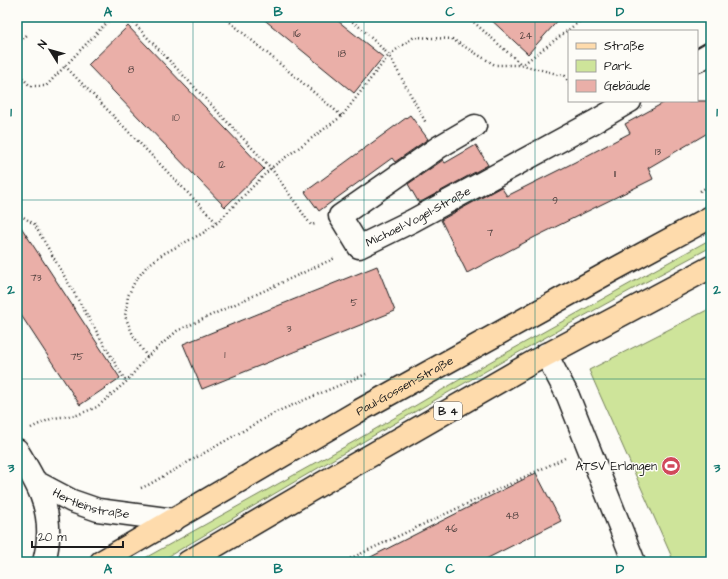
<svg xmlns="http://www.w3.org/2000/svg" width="728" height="579" viewBox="0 0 728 579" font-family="'Architects Daughter',sans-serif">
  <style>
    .green { fill: #cee49a; stroke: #75805b }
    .building { fill: #eaafa8; stroke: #1c1c1c }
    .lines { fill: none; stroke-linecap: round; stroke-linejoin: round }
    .minor-casing { stroke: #1c1c1c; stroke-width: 25 }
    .major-casing { stroke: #1c1c1c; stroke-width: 25 }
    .path { stroke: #1c1c1c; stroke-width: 2.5; stroke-dasharray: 1 3; stroke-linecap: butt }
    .minor { stroke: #fdfcf7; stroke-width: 22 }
    .major { stroke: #fedbac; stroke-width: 22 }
    .grid { fill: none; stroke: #0f766e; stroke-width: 1; stroke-opacity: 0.55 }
    .labels { text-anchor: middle; stroke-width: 3; stroke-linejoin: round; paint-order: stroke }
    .number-label { font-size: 10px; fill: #50413f }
    .shield { fill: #fdfcf7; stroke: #605f5e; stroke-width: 1 }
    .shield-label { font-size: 11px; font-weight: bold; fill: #1c1c1c }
    .street-label { font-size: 12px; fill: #1c1c1c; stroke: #fdfcf7 }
    .poi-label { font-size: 12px; fill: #1c1c1c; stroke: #fdfcf7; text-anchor: end }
    .neatline { fill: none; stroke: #0f766e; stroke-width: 1.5 }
    .grid-label { font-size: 13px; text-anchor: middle; font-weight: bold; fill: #0f766e }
  </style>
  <rect width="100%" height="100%" fill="#fdfcf7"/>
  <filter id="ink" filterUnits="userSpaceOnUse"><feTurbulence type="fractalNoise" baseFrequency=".025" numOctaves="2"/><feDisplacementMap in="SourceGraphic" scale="8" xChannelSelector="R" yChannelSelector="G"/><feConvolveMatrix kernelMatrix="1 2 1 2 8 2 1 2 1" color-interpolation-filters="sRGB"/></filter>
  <g filter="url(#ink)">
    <g class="green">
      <path d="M711 239V247C524 346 341 454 159 562H138L355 441 488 363 649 273Z"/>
      <path d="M711 308V562H674L589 370Z"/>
    </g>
    <g class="building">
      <path d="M261 17H333L383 57 354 93Z"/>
      <path d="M488 17H561L528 54Z"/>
      <path d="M128 26 264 169 225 207 88 65Z"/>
      <path d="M667 101H711V131L648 168 653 179 535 237 467 273 441 220 501 187 507 196 575 162 630 133 625 124Z"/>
      <path d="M410 115 428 139 395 162 392 158 319 211 305 192Z"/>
      <path d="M476 145 488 165 419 203 408 184 443 160 445 163Z"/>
      <path d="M17 221 120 378 80 405 17 309Z"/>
      <path d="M377 266 395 311 202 389 183 344Z"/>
      <path d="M536 473 561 521 480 562H361Z"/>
    </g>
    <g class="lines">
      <defs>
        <g id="minor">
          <path d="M697 61 711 53"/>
          <path id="s1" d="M475 126 439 147 340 216 359 247 412 221 594 122 630 101"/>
          <path d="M546 354 568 396 634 562"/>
          <path d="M17 450C34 479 50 502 48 537 48 545 46 554 44 562"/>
          <path id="s2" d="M36 482 72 501 98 510 174 520"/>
        </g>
        <g id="major">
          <path id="s3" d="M101 562 357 412 613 270 711 217"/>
          <path d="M188 562 321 484 533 362 711 267"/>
        </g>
      </defs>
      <use href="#minor" class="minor-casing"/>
      <use href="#major" class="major-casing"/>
      <g class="path">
        <path d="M128 17 271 168 311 225 315 224"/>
        <path d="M224 17 342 116"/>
        <path d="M346 17 361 28 389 55 426 123"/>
        <path d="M468 17 522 65 565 76 569 83"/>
        <path d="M576 17 580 21"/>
        <path d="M17 44 27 35"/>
        <path d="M65 66 217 223"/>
        <path d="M17 72 30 86H46L112 17"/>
        <path d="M700 191 711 185"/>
        <path d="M17 213 34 224 126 382"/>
        <path d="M147 357 133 335 125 316 128 296 135 281 147 266 163 254 203 233 217 223 271 168 342 116 389 55 414 37 452 39 495 65H522L580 21 601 17"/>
        <path d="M31 428 37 425 53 418 77 415 97 407 126 382 147 357 177 331 335 258"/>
        <path d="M141 488 148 485 276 412 366 374"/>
        <path d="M343 562 565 458"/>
      </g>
      <use href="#minor" class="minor"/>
      <use href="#major" class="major"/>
    </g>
  </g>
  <path class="grid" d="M193 17V562M364 17V562M535 17V562M17 200H711M17 379H711"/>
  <defs>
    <symbol id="stadium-disc" viewBox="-11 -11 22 22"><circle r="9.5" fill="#d1495b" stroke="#fdfcf7"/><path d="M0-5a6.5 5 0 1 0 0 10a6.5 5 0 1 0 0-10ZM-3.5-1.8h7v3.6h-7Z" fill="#fff"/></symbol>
  </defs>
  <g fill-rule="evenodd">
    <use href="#stadium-disc" x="660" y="455" width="22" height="22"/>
  </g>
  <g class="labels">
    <g class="number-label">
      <text x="297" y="37">16</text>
      <text x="526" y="39">24</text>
      <text x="342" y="57">18</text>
      <text x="131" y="73">8</text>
      <text x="176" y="121">10</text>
      <text x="658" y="155">13</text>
      <text x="222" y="168">12</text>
      <text x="615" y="177">11</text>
      <text x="555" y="204">9</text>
      <text x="490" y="236">7</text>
      <text x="36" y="281">73</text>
      <text x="354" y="306">5</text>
      <text x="289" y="332">3</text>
      <text x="225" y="358">1</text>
      <text x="77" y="360">75</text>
      <text x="512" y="519">48</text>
      <text x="451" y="532">46</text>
    </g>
    <rect class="shield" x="434" y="402" width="28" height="18" rx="3"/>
    <g class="shield-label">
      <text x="448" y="415">B 4</text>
    </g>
    <g class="street-label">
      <text dy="4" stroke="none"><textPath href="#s1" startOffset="265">Michael-Vogel-Straße</textPath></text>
      <text dy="4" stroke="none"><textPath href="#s3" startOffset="351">Paul-Gossen-Straße</textPath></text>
      <text dy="4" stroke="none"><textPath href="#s2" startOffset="60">Hertleinstraße</textPath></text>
    </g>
    <g class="poi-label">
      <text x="657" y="470">ATSV Erlangen</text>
    </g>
  </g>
  <rect width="728" height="579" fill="none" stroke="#fdfcf7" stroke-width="44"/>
  <rect x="568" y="30" width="130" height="72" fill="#fdfcf7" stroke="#a3a29f"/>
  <rect x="576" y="43" width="20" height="6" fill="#fedbac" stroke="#a3a29f"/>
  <text x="604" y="50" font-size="12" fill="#1c1c1c">Straße</text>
  <rect x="576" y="60" width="20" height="12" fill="#cee49a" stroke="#a3a29f"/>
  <text x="604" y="70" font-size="12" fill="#1c1c1c">Park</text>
  <rect x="576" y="80" width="20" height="12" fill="#eaafa8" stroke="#a3a29f"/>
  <text x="604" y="90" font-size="12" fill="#1c1c1c">Gebäude</text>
  <g transform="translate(50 50) rotate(307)" stroke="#fdfcf7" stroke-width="3" paint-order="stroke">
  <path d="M0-3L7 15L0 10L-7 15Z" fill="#1c1c1c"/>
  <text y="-6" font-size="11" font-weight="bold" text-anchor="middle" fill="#1c1c1c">N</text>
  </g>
  <path d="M32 541v6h91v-6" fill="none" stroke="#1c1c1c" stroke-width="2"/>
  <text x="38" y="541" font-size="12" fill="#1c1c1c" stroke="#fdfcf7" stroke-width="3" paint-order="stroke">20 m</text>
  <rect x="22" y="22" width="684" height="535" class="neatline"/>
  <g class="grid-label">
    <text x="108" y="16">A</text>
    <text x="278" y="16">B</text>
    <text x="450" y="16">C</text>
    <text x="620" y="16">D</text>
    <text x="11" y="116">1</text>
    <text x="717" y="116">1</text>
    <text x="11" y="294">2</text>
    <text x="717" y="294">2</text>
    <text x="11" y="472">3</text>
    <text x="717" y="472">3</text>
    <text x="108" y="573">A</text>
    <text x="278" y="573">B</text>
    <text x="450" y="573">C</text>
    <text x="620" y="573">D</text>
  </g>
</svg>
